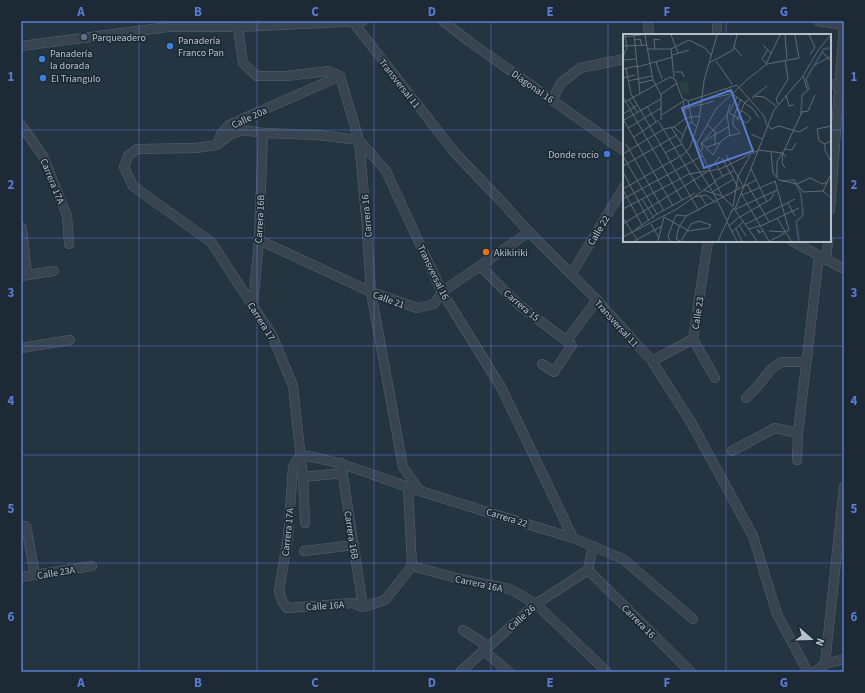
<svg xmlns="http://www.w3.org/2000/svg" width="865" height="693" viewBox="0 0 865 693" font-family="'Source Sans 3',sans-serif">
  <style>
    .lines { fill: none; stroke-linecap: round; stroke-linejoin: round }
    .minor-casing { stroke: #56636d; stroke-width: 10 }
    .minor { stroke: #384550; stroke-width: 9 }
    .grid { fill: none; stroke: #597cd2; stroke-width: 1; stroke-opacity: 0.55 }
    .service-dot { fill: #5c6f8a; stroke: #1d2a35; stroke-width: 1.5 }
    .shop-dot { fill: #3f7fe0; stroke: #1d2a35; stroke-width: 1.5 }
    .food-dot { fill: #e8710a; stroke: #1d2a35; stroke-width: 1.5 }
    .labels { text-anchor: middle; stroke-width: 3.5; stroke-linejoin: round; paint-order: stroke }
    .poi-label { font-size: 10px; fill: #b4c0ca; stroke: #1d2a35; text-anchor: start }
    .street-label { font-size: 10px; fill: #b4c0ca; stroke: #1d2a35 }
    .inset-river { fill: none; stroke: #375268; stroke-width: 2 }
    .inset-road { fill: none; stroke: #5e6c77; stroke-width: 1 }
    .view { fill: #597cd2; fill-opacity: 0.15; stroke: #597cd2; stroke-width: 2 }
    .inset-edge { fill: none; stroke: #b4c0ca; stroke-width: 2 }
    .neatline { fill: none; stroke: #597cd2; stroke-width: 1.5 }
    .grid-label { font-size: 13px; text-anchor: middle; font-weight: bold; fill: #597cd2 }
  </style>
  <rect width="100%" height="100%" fill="#243440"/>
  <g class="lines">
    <defs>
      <g id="minor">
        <path d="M443 21 470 42 624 151"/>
        <path d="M648 21 649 35"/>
        <path d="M717 21V35"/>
        <path d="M818 21 844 25"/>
        <path d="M353 22 455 153 501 201 529 232 597 300 652 361 692 424 753 536 777 614 808 672"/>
        <path d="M238 27 243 63 257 76H286L329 71 340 76 359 140 366 217 371 292 403 467 419 490"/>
        <path d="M21 46 168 27H238L363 21"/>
        <path d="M830 84 844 86"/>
        <path d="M552 100 561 83 580 68 624 59"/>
        <path d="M21 125 43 156 67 216 69 244"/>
        <path d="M218 144 231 134 243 130 263 133 318 135 359 140 386 171 442 292 501 387 573 538"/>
        <path d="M830 210 844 25"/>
        <path d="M22 228 27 275"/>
        <path d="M259 240 371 292 417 308 434 304 442 292 529 232"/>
        <path d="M792 241 844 269"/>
        <path d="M826 260 828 241"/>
        <path d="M480 266 519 305 572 345 554 372 542 364"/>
        <path d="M572 273 624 187"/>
        <path d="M21 276 54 271"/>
        <path d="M253 305 259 240 263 133"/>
        <path d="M693 339 708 241"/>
        <path d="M693 339 715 378"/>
        <path d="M567 340 597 300"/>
        <path d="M21 348 70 340"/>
        <path d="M652 361 693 339"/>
        <path d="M746 398 757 387 771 369 781 362H806"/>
        <path d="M798 433 819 256"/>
        <path d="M732 451 775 428 798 433 797 460"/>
        <path d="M341 463 363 607"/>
        <path d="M303 477 343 473"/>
        <path d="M408 487 412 566"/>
        <path d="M305 523 303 477 293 386 272 335 211 242 133 186 124 167 128 156 137 149 196 148 217 145 221 134 229 125 340 76"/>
        <path d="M26 526 35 575"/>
        <path d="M304 551 354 545"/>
        <path d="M588 570 691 672"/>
        <path d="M588 570 593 546"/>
        <path d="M21 577 92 566"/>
        <path d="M363 607 353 603 287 608 282 601 279 591 288 537 293 467 300 455C338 460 372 475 408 487 462 505 518 521 573 538L623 559 693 619"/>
        <path d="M363 607 385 600 412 566 456 578 510 589 536 604 607 672"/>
        <path d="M463 630 483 643 484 651 509 672"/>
        <path d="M825 664 844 487"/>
        <path d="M460 672 536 604 588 570"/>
        <path d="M815 672 825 664 844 659"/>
      </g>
    </defs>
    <use href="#minor" class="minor-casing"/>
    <use href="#minor" class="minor"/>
  </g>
  <path class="grid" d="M139 21V672M257 21V672M374 21V672M491 21V672M608 21V672M726 21V35M21 130H624M830 130H844M21 238H624M830 238H844M726 241V672M21 346H844M21 455H844M21 563H844"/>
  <circle class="service-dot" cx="84" cy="37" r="4"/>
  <g class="shop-dot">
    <circle cx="170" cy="46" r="4"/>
    <circle cx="42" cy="59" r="4"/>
    <circle cx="43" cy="78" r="4"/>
    <circle cx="607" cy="154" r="4"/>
  </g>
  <circle class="food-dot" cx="486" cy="252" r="4"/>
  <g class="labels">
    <g class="poi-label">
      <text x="92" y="41">Parqueadero</text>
      <text x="178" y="44">Panadería<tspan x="178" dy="12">Franco Pan</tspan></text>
      <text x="50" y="57">Panadería<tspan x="50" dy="12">la dorada</tspan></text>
      <text x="51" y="82">El Triangulo</text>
      <text x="599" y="158" text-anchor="end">Donde rocio</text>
      <text x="494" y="256">Akikiriki</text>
    </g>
    <g class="street-label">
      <text transform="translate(400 83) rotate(52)" y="4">Transversal 11</text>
      <text transform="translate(533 86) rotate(35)" y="4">Diagonal 16</text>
      <text transform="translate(249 117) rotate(-25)" y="4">Calle 20a</text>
      <text transform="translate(53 181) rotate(68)" y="4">Carrera 17A</text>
      <text transform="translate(366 216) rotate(-95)" y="4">Carrera 16</text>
      <text transform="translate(259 219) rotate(-87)" y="4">Carrera 16B</text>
      <text transform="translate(598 230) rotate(-59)" y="4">Calle 22</text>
      <text transform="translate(434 272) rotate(64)" y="4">Transversal 16</text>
      <text transform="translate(389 299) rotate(20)" y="4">Calle 21</text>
      <text transform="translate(522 305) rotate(40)" y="4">Carrera 15</text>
      <text transform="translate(697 313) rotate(-81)" y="4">Calle 23</text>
      <text transform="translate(262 321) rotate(58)" y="4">Carrera 17</text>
      <text transform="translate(617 323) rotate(48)" y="4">Transversal 11</text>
      <text transform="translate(507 517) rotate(17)" y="4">Carrera 22</text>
      <text transform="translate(287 532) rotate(-84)" y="4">Carrera 17A</text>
      <text transform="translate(352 535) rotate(81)" y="4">Carrera 16B</text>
      <text transform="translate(56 572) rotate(-9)" y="4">Calle 23A</text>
      <text transform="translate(479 583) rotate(12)" y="4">Carrera 16A</text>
      <text transform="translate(325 605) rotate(-4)" y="4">Calle 16A</text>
      <text transform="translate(521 617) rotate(-42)" y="4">Calle 26</text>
      <text transform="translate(639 621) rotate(45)" y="4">Carrera 16</text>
    </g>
  </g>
  <g transform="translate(623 34)">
    <rect width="208" height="208" fill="#243440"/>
    <path d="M58 47 63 50 65 47 67 59 60 60 56 49Z" fill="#264140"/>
    <path class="inset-river" d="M178 80 179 61 186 55 183 45 201 15 208 14M154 143V128L159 119M159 147 171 146 178 160 180 181 173 188 176 207"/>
    <path class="inset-road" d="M11 1 17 59M22 1 30 46 38 61V86M48 1 55 19M162 1 164 25M186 1 192 13 187 21M0 3 18 1M11 6 17 5 19 12M66 6 82 14 88 21M140 11 149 20M0 12 24 11M111 13 119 22M24 15H48L66 6M32 15 31 5 37 6M48 15 51 43M199 18 208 27M49 21 66 16M0 23 4 14 2 1M0 26 13 25M93 27 109 50M33 28 39 45M86 29 110 16 114 1M143 29 139 25 145 15M143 30 157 1M192 31 208 22M14 33 50 23M3 34 8 60 76 177M0 35 14 32M52 38H59L61 43M180 42 184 55M0 44 12 41M5 47 29 42M16 49 30 46M103 55 130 75 136 84M37 61 54 49M163 61 166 72 171 71M131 62 141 63 153 72M0 63 59 166M129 64 144 52M6 66 14 78M79 66 107 60M60 67 63 84M65 67 69 88 74 93M0 69 47 43 52 45 59 64 65 67 114 51 141 82 144 92M107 70 104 81 107 102 117 99 110 91V84L118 65M155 70 153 65 165 45 162 26M78 71 91 67M24 72 33 88M62 75 78 70M106 79 124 89 128 84 118 76M106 79 114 63M0 80 15 71M39 81 62 66M0 85 50 172M1 86 38 65M114 86 122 68 127 65M36 88 77 156M84 91 92 97V110M145 91 148 95 156 92 176 98 185 93M48 93 91 160 104 187M51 93 63 84 77 82M51 93 60 101M5 94 38 74M128 100 139 105M11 103 36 86M71 104 99 162 110 173M82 105 104 81M58 107 64 91 69 88M208 107 202 110V116L208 128M74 109 93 75 126 44 144 30 176 24 172 1M79 109 90 121M3 110 41 177M202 110 196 107 194 95 208 92M84 113 96 109M162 115 169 116 173 109M134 116 160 119 163 123M77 117 80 115 78 109 105 93M148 118 150 139 156 146 174 150M42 119 59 110M0 120 41 95 51 93M90 121 98 107 107 101M103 121 120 152M0 122 34 180M99 124 116 155M94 131 100 143M0 132 54 101M162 134 159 129 160 119 179 78 185 77 192 61M86 135 97 123M128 135 144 168M0 138 26 187M91 147 112 136M124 150 146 188M174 150 180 158 200 157 208 164M174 150 187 144 199 150 205 148M0 155 61 120 67 113 76 86 81 47 94 1M0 156 19 191M80 156 99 162M200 157 207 142M89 158 111 145M118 159 146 207M77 161 84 172M119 161 153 147M71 163 83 161 93 169M0 165 79 122M19 165 31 184M165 169 172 182M110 173 115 142 127 122M112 174 109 176 112 175 151 76 180 42 196 15 208 1M0 175 66 140 97 135 134 117M113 175 154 156M112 176 134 207M34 180 72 159M41 183 64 196M117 183 148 165 152 157M0 184 15 207M154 184 168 207M104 188 114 207M0 190 84 138M28 190 36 204M123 190 172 165M116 191 123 202M106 192 116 183M113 195 119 207M126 195 140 191 176 174M12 196 34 180M64 197 86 194 88 191M146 197 161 198 166 196 152 147M109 198 120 188M137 198 134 195 136 199 140 197M0 203 54 175 92 148M11 207 39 192M35 207 41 183M47 207 45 202 53 181 63 182 133 146M57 207 53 205 56 193 63 182M58 207 68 190 76 187 88 191M95 207 109 176M147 207 162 199"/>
    <path class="view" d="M108 56 130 117 81 134 59 74Z"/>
    <rect width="208" height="208" class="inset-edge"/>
  </g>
  <rect width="865" height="693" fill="none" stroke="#1d2a35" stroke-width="44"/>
  <g transform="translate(811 639) rotate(110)" stroke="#1d2a35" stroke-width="3" paint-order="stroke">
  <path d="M0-3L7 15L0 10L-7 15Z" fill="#b4c0ca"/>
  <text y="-6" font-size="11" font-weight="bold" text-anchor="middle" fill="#b4c0ca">N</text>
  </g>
  <rect x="22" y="22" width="821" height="649" class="neatline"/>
  <g class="grid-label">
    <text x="81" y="16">A</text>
    <text x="198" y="16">B</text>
    <text x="315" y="16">C</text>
    <text x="432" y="16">D</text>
    <text x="550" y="16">E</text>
    <text x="667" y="16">F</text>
    <text x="784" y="16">G</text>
    <text x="11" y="81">1</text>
    <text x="854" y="81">1</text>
    <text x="11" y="189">2</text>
    <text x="854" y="189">2</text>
    <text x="11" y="297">3</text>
    <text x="854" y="297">3</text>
    <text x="11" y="405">4</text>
    <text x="854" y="405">4</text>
    <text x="11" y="513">5</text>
    <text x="854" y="513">5</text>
    <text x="11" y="621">6</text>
    <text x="854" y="621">6</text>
    <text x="81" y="687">A</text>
    <text x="198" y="687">B</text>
    <text x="315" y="687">C</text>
    <text x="432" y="687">D</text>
    <text x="550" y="687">E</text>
    <text x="667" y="687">F</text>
    <text x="784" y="687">G</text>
  </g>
</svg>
